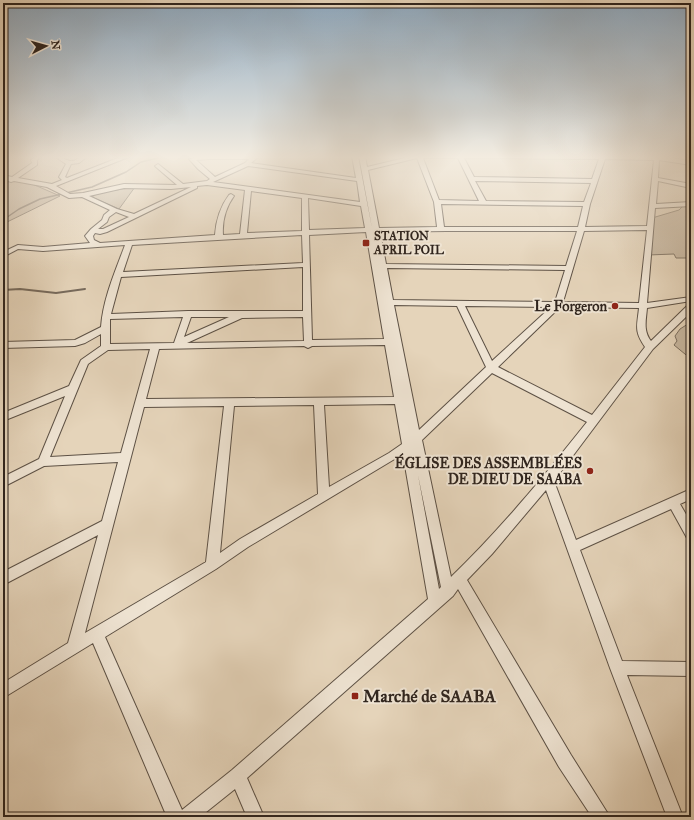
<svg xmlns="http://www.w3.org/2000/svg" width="694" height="820" viewBox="0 0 694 820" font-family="'IM FELL Great Primer',serif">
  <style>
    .green { fill: #c6b69f; stroke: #7b6e5e }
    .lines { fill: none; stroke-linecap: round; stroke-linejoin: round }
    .stream-far1 { stroke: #776a5c; stroke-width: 1.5 }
    .stream { stroke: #776a5c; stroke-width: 2 }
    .minor-casing { stroke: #5d5145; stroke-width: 2 }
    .minor { fill: #eee3d2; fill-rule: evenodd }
    .poi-dot { fill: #8f2418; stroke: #eee3d2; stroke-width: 1.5 }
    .labels { text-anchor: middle; stroke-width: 4; stroke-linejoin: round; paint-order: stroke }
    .far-poi-label { font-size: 12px; font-weight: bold; fill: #30251e; stroke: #eee3d2; text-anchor: start }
    .poi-label { font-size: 14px; font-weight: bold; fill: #30251e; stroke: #eee3d2; text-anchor: end }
    .near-poi-label { font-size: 17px; font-weight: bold; fill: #30251e; stroke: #eee3d2; text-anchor: start }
  </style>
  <rect width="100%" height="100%" fill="#e5d4ba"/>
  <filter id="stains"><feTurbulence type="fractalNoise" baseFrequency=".005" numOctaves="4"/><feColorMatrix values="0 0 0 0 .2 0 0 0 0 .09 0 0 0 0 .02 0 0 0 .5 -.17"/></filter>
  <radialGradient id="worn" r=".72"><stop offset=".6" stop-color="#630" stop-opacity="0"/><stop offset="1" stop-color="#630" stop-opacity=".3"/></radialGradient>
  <g class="green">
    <path d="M13 180 30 183 60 196 3 224V184Z"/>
    <path d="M135 187 119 209 92 197 98 193Z"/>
    <path d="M683 206H691V258H676L674 254 648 255 652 218 679 210Z"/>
    <path d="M691 322V359L674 345 677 341 675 336 680 329Z"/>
  </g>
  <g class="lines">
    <path class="stream-far1" d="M3 220 19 209 40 199 92 187 126 172 141 162 166 156"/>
    <path class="stream" d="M3 290 20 289 56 293 85 289"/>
    <defs>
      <path id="minor" d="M36 156H42L37 160V165L18 178 52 184 62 180 59 177 66 164 54 156C62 156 63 159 70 161 76 162 80 155 88 156L79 163 71 164 65 177 67 178 123 156H131L56 186 70 194 83 193 124 184 177 185 156 167 155 166 158 164 183 184 207 181 210 179 198 169 189 159 205 156H257V158L251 163 356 178 352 156H358L372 228 359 156H365L367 167 413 156H660L691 161V165L659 160 658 178 691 184V188L658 181 656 204 691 202V206L655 208 647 303 691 297V301L647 308C646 320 643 331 651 341L688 305 691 304V312L653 349 554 481 576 540 691 489V499L680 504 691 523V539L687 538 671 509 580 550 622 661 691 662V676L627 675 683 817H667L610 668 546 490 492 554 467 580 571 755 610 817H592L559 767 458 589 453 596 247 778 264 817H247L235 789 200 817H167L93 643 3 698V683L68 643 98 535 3 585V572L102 521 118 462 44 466 3 487V477L39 459 65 396 3 421V413L69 386 81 360 101 346V334L85 343 75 346 3 348V342L75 340 101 327C103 299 115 272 125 245L43 251 18 249 3 257V252L18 245 43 247 90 243 85 236 91 229 102 220 104 215 110 210 82 197 69 198 47 187 14 181 11 182 3 179V175L12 177 32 163 31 160ZM417 158 434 202 437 227 379 228 368 170ZM423 158H458L479 201 439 200ZM464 158 599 159 592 179 474 177ZM209 159H249L245 163 215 177 196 160ZM605 159 654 160 647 226 585 227 590 204ZM248 166 357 181 360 202 213 182ZM475 181 591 183 584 202 486 201ZM207 185 245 190 240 234 223 235C222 221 226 207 234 196L231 194 229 195C220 207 216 221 215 235L100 243 94 240 93 236 95 233 100 234 107 232 197 188V186ZM191 187 134 214 117 209 89 196 124 188 171 189ZM251 191 302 198V231L247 233ZM308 198 361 206 365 228 309 230ZM441 204 583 206 578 227H444ZM116 212 129 217 103 229H98L107 222 109 217ZM647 230 639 303 563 302 584 231ZM446 231H577L566 266 386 264 380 232ZM366 232 384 339 312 340 309 235ZM302 235 303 263 123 272 132 245ZM303 267V311H188L111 314 121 277ZM387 268 565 270 555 302 393 300ZM394 305 457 306 486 367 419 430ZM465 306 551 307 492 361ZM560 307 639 308C637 327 634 331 645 347L592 415 498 367ZM183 317 174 343 110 344V319ZM191 317H229L184 337ZM303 317 304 341 187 343 242 318ZM385 345 394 397 146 399 159 349 304 346 308 348 312 346ZM150 349 121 453 50 457 88 364 108 350ZM492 373 587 422C544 476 501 529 451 577L422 440ZM395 404 402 444 389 453 329 487 324 405ZM314 405 318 494 240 539 220 553 234 406ZM224 406 206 562 85 633 144 407ZM403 454 428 599 232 770 182 810 105 637 216 569 248 547ZM418 475 441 587 439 589Z"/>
    </defs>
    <use href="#minor" class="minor-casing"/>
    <use href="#minor" class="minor"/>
  </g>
  <linearGradient id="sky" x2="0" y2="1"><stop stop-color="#8ea9c0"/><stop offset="0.58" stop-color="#f3ece0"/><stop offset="1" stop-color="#f3ece0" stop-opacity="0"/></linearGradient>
  <rect width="694" height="271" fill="url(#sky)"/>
  <g class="poi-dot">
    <rect x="362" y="239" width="8" height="8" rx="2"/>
    <circle cx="615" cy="306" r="4"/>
    <circle cx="590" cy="471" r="4"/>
    <rect x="351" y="692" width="8" height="8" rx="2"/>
  </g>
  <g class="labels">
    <g class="far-poi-label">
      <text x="374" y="240">STATION<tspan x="374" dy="14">APRIL POIL</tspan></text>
    </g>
    <g class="poi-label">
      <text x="607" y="311">Le Forgeron</text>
      <text x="582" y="468">ÉGLISE DES ASSEMBLÉES<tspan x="582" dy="16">DE DIEU DE SAABA</tspan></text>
    </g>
    <g class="near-poi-label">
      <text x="363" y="702">Marché de SAABA</text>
    </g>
  </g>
  <rect width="694" height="820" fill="none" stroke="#e5d4ba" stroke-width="16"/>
  <rect x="4" y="4" width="686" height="812" fill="none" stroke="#30251e" stroke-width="2"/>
  <rect x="8" y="8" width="678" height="804" fill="none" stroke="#30251e"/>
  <g transform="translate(46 46) rotate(84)" stroke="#eee3d2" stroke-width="3" paint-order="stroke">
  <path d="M0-3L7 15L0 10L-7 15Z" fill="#30251e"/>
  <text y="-6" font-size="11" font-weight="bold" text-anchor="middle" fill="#30251e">N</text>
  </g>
  <rect width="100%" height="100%" filter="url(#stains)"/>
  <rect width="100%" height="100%" fill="url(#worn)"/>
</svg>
